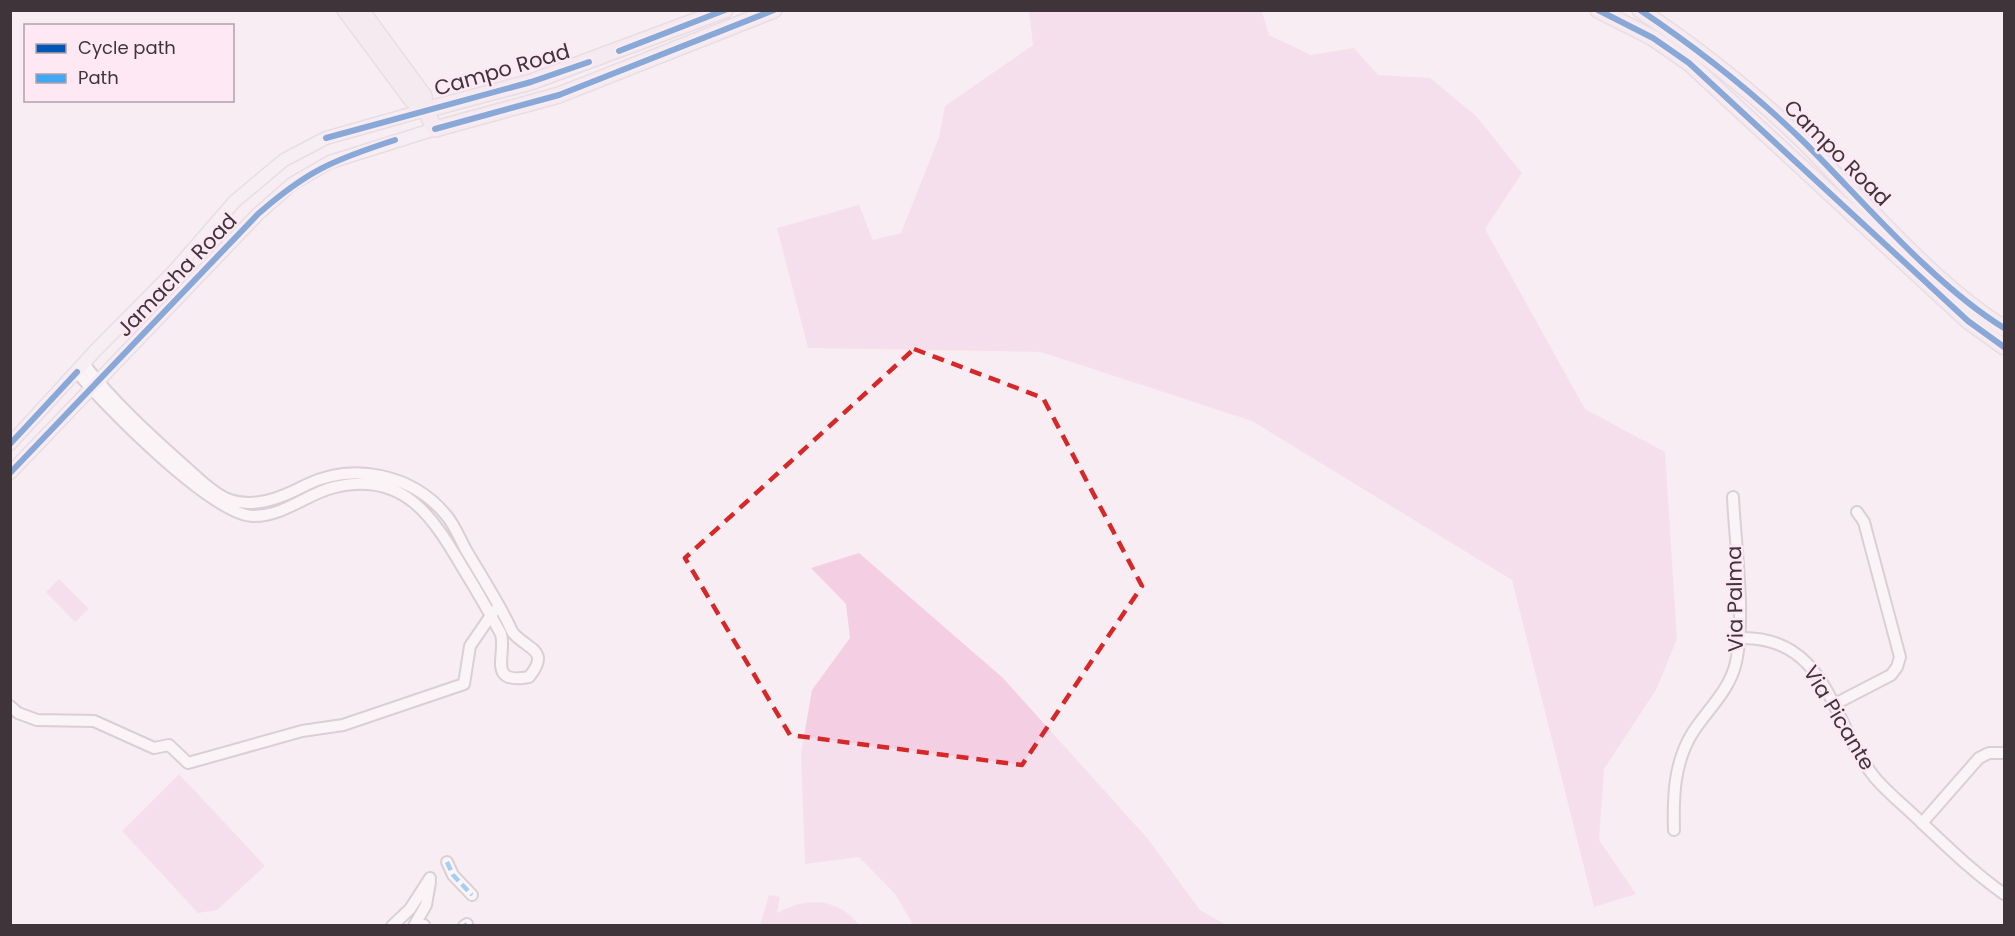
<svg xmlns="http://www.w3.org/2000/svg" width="2015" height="936" viewBox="0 0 2015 936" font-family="Poppins,sans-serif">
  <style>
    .green { fill: #f4cfe4 }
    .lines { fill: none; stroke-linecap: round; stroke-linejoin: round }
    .minor-casing { stroke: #b6abb1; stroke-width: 14 }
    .major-casing { stroke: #d3ccd0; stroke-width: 15 }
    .highway-casing { stroke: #d3ccd0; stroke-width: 18 }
    .minor { stroke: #fefcfd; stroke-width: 10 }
    .major { stroke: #f7f0f4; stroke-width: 12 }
    .highway { stroke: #f2e7ed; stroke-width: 15 }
    .quiet { stroke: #3fa9f5; stroke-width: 4.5; stroke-dasharray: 9 4.5; stroke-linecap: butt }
    .cycleway-casing { stroke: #fde8f3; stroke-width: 10 }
    .cycleway { stroke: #0057b8; stroke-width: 6 }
    .marked { fill: none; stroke: #d62828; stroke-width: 4.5; stroke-dasharray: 12 8; stroke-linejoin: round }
    .labels { text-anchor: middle; stroke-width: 5; stroke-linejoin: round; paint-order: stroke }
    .street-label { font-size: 21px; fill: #40343b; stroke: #fde8f3 }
  </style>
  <rect width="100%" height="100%" fill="#f8edf3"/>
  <g class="green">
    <path d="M1029 11H1262L1269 35 1311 55 1354 48 1378 75 1430 78 1476 116 1522 173 1485 229 1585 409 1665 452 1677 639 1656 690 1604 769 1599 840 1636 894 1594 907 1512 580 1252 421 1041 352 808 348 777 228 859 205 873 240 901 233 939 137 945 106 1033 45Z"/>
    <path d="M859 553 1003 678 1148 839 1200 910 1226 925H913L895 894 859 857 805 864 801 753 812 690 850 638 846 604 811 568Z"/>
    <path d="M59 579 89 609 75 622 46 592Z"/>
    <path d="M179 774 265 866 217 910 198 913 122 831Z"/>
    <path d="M769 895 780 897 777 913C805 897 838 897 859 925H760Z"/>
  </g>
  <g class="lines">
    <defs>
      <g id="minor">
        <path d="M77 372C104 405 214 517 254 516 284 516 308 493 335 487 405 470 434 519 464 570 477 591 489 612 501 634 507 654 486 685 529 677 551 650 528 650 513 633 510 628 508 622 505 617 493 594 479 572 466 550 460 539 454 524 446 515 412 474 353 462 306 485 281 498 253 510 225 498 211 491 200 480 189 470 152 437 114 403 84 364"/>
        <path d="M1740 638C1830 636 1831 725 1876 779 1890 795 1907 808 1922 823 1949 848 1974 873 2004 894"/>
        <path d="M1835 704 1891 675 1897 667 1900 657 1864 522 1857 512"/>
        <path d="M10 706 18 713 37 720 94 721 154 748 169 745 188 763 302 731 343 725 464 684 470 646 494 611"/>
        <path d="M1922 823 1979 758 1989 753H2004"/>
        <path d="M1674 830C1673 796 1674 762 1693 732 1708 709 1730 690 1736 662 1746 618 1735 543 1733 497"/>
        <path d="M447 862 453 875 472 895"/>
        <path d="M424 925V926"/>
        <path d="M392 926 410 909 430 878"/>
        <path d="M414 926 426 905 430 882"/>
        <path d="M464 926 467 924"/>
      </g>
      <g id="major">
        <path d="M10 444 94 352 174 271 235 201 284 160 326 138 425 110"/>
        <path d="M10 473 258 214 292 184 330 162 435 129"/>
      </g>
      <g id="highway">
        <path d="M345 10 411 99 425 110 531 82 725 10"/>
        <path d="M361 10 424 96 425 110 435 129 559 95 774 10"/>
        <path d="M1598 10 1653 38 1689 63 1968 321 2004 347"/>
        <path d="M1640 10C1698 49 1754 93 1804 142 1863 201 1934 285 2004 328"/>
      </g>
    </defs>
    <use href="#minor" class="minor-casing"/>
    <use href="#major" class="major-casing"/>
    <use href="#highway" class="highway-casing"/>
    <use href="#minor" class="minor"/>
    <use href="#major" class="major"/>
    <use href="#highway" class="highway"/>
    <g class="quiet">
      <path d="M447 862 453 875 472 895"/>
      <path d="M424 925V926"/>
      <path d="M464 926 467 924"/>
    </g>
    <defs>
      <g id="cycleway">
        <path d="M1598 10 1653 38 1689 63 1968 321 2004 347"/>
        <path d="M1640 10C1698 49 1754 93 1804 142 1863 201 1934 285 2004 328"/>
        <path d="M619 51 725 10"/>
        <path d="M435 129 559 95 774 10"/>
        <path d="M326 138 531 82 589 62"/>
        <path d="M10 444 77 372"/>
        <path d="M10 473 258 214C307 171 333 160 395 140"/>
      </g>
    </defs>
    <use href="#cycleway" class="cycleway-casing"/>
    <use href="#cycleway" class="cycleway"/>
  </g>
  <path d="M0 0H2015V936H0ZM914 349 1043 398 1142 586 1022 765 790 735 685 558Z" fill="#f8edf3" fill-opacity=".55" fill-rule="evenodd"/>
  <path class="marked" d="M914 349 1043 398 1142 586 1022 765 790 735 685 558Z"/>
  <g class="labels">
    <g class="street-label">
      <text transform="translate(502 70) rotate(-16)" y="7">Campo Road</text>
      <text transform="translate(1837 153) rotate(45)" y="7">Campo Road</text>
      <text transform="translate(177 275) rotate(-46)" y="7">Jamacha Road</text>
      <text transform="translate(1735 599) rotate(-91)" y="7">Via Palma</text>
      <text transform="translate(1839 718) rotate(59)" y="7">Via Picante</text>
    </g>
  </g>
  <rect width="2015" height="936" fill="none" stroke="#40343b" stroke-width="24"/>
  <rect x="24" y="24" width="210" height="78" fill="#fde8f3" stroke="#b1a0a9" stroke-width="1.5"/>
  <rect x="36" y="44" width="30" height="9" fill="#0057b8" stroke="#b1a0a9" stroke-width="1.5"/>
  <text x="78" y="54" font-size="18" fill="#40343b">Cycle path</text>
  <rect x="36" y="74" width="30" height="9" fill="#3fa9f5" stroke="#b1a0a9" stroke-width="1.5"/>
  <text x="78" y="84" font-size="18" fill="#40343b">Path</text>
</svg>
